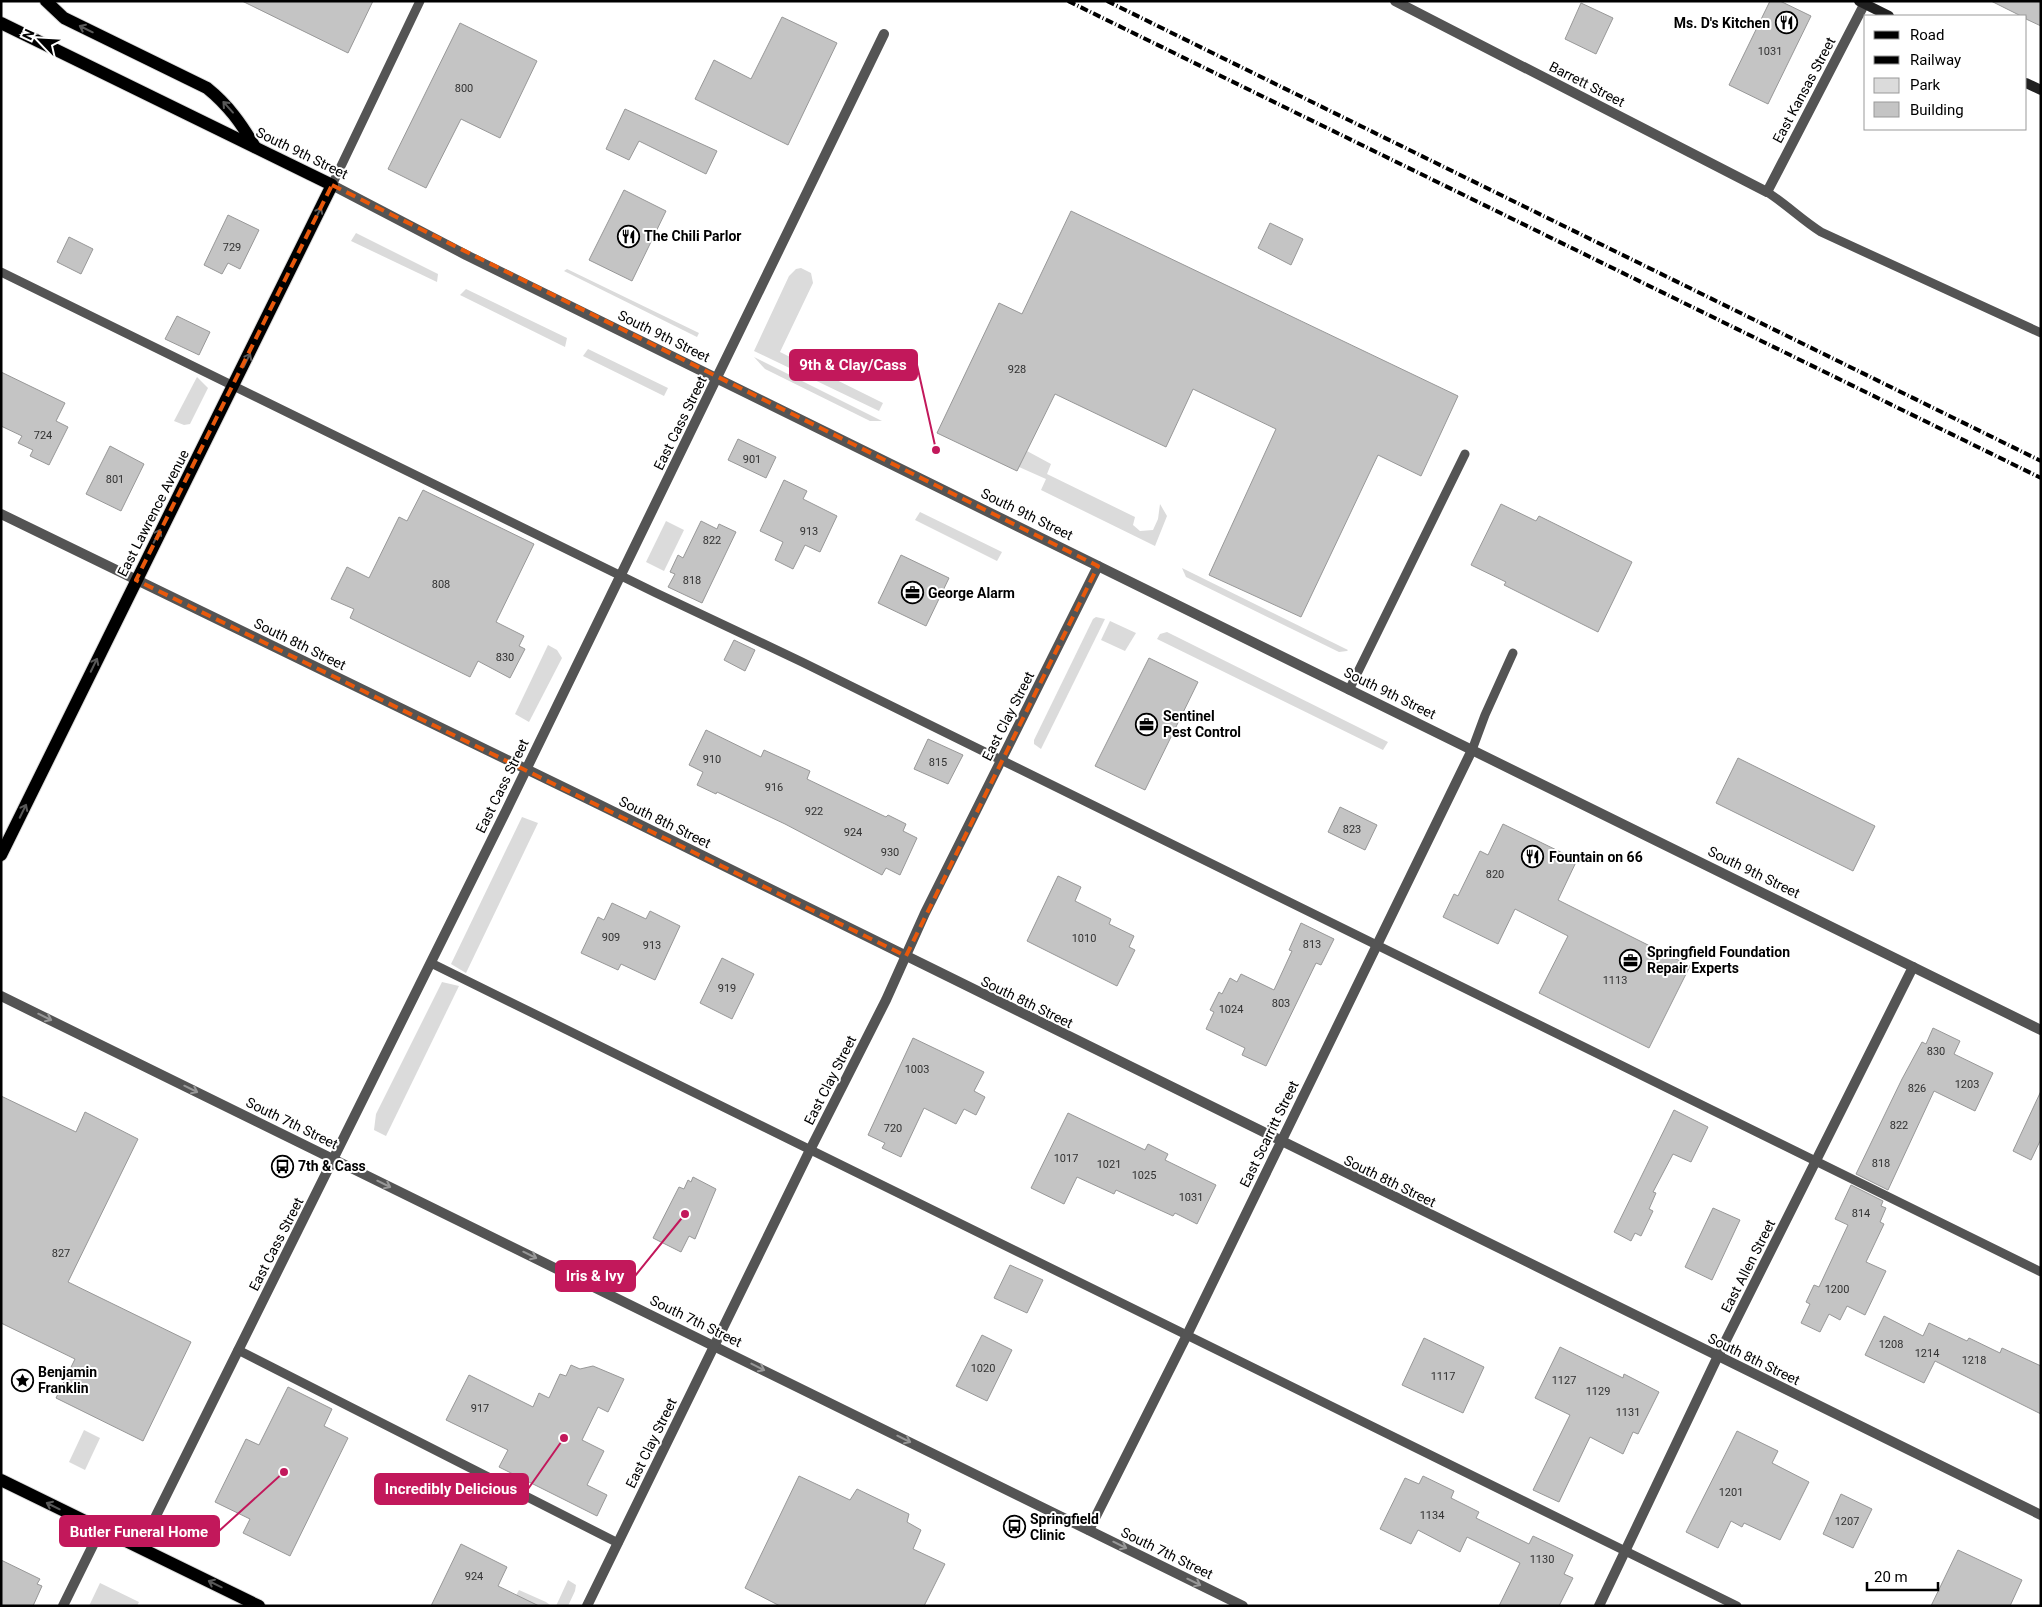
<svg xmlns="http://www.w3.org/2000/svg" width="2042" height="1607" viewBox="0 0 2042 1607" font-family="Roboto,sans-serif">
  <style>
    .green { fill: #dbdbdb }
    .building { fill: #c4c4c4; stroke: #989898 }
    .lines { fill: none; stroke-linecap: round; stroke-linejoin: round }
    .primary-casing { stroke: #dbdbdb; stroke-width: 14 }
    .lane { stroke: #545454; stroke-width: 9 }
    .street { stroke: #545454; stroke-width: 10 }
    .secondary { stroke: #212121; stroke-width: 10 }
    .primary { stroke: #000; stroke-width: 12 }
    .rail { stroke: #000; stroke-width: 4; stroke-dasharray: 8 2.5 1 2.5; stroke-linecap: butt }
    .oneway { stroke: #595959 }
    .oneway2 { stroke: #989898 }
    .marked { fill: none; stroke: #e8590c; stroke-width: 4; stroke-dasharray: 10 6; stroke-linejoin: round }
    .labels { text-anchor: middle; stroke-width: 4; stroke-linejoin: round; paint-order: stroke }
    .number-label { font-size: 11px; fill: #313131 }
    .poi-label { font-size: 14px; font-weight: bold; fill: #000; stroke: #fff; text-anchor: start }
    .street-label { font-size: 14px; fill: #000; stroke: #fff }
    .leader { fill: none; stroke: #c2185b; stroke-width: 2 }
    .callout-dot { fill: #c2185b; stroke: #fff; stroke-width: 2 }
    .callout { fill: #c2185b; stroke: #c2185b; stroke-width: 2 }
    .callout-label { font-size: 15px; text-anchor: middle; font-weight: bold; fill: #fff }
  </style>
  <rect width="100%" height="100%" fill="#fff"/>
  <g class="green">
    <path d="M356 233 438 274 437 282 351 241Z"/>
    <path d="M801 268 811 273 813 283 780 352 883 403 879 411 754 351 789 276 796 269Z"/>
    <path d="M567 269 699 333 697 337 564 271Z"/>
    <path d="M466 289 567 338 565 347 460 295Z"/>
    <path d="M588 349 668 388 664 396 583 356Z"/>
    <path d="M754 357 882 421H870L765 369Z"/>
    <path d="M197 377 208 388 190 424 184 425 174 421Z"/>
    <path d="M1027 451 1051 464 1047 474 1135 517 1133 525 1140 531 1153 530 1158 519 1160 504 1167 516 1155 546 1041 490 1046 479 1019 467Z"/>
    <path d="M920 512 1002 552 997 561 915 520Z"/>
    <path d="M666 521 684 530 664 571 646 562Z"/>
    <path d="M1182 568 1348 650 1347 651 1339 652 1186 577Z"/>
    <path d="M1096 617 1105 619 1041 749 1034 744V740L1093 619Z"/>
    <path d="M1110 621 1136 633 1125 651 1101 640Z"/>
    <path d="M1167 632 1388 742 1383 750 1157 639 1160 634Z"/>
    <path d="M548 645 557 650 562 658 529 722 515 714Z"/>
    <path d="M522 817 538 823 466 973 451 964Z"/>
    <path d="M442 982 459 986 386 1136 374 1130 376 1114Z"/>
    <path d="M84 1430 100 1438 85 1470 69 1462Z"/>
    <path d="M568 1580 576 1585 575 1591 568 1606H556Z"/>
    <path d="M100 1583 139 1602 137 1606H89Z"/>
    <path d="M519 1590 546 1602 550 1605 510 1606Z"/>
  </g>
  <g class="building">
    <path d="M242 1H373L348 53Z"/>
    <path d="M1770 1H1780L1811 16 1768 104 1729 85Z"/>
    <path d="M1991 1H2041V26L2026 19V16H2021Z"/>
    <path d="M1581 3 1613 18 1596 54 1565 39Z"/>
    <path d="M782 17 837 43 788 145 695 99 714 60 751 79Z"/>
    <path d="M460 23 537 61 500 138 461 119 426 188 388 169Z"/>
    <path d="M625 109 717 151 706 174 639 141 629 160 606 149Z"/>
    <path d="M624 190 666 211 632 281 589 260Z"/>
    <path d="M1071 211 1458 396 1421 476 1378 455 1301 617 1209 575 1276 429 1193 389 1166 447 1055 394 1017 471 937 433 999 303 1022 314Z"/>
    <path d="M228 215 259 230 240 269 228 263 222 274 204 265Z"/>
    <path d="M1270 223 1303 239 1291 265 1258 248Z"/>
    <path d="M69 237 93 249 81 274 57 262Z"/>
    <path d="M177 316 210 332 199 355 165 339Z"/>
    <path d="M1 372 65 403 56 421 68 427 49 465 30 456 33 450 18 443 22 436 1 426Z"/>
    <path d="M738 439 776 457 766 478 728 460Z"/>
    <path d="M110 446 144 464 121 511 86 494Z"/>
    <path d="M784 480 807 491 803 499 837 516 820 552 805 545 793 569 775 560 783 542 760 531Z"/>
    <path d="M423 490 534 544 496 622 524 636 519 646 525 649 510 678 478 661 470 677 350 618 354 609 331 599 347 567 369 578 399 517 407 521Z"/>
    <path d="M1501 504 1536 521 1539 516 1632 562 1598 632 1504 585 1506 582 1471 565Z"/>
    <path d="M701 521 717 529 719 524 736 532 702 603 668 587 675 574 670 572 678 555 683 558Z"/>
    <path d="M901 555 949 578 926 626 878 603Z"/>
    <path d="M734 640 755 650 745 671 724 660Z"/>
    <path d="M1149 658 1198 682 1145 790 1095 766Z"/>
    <path d="M706 730 761 757 764 750 810 771 807 779 886 817 888 815 906 824 903 831 917 838 900 875 886 868 882 875 785 824 717 792 716 794 697 785 703 772 689 765Z"/>
    <path d="M928 739 963 755 948 784 914 769Z"/>
    <path d="M1738 758 1875 826 1853 871 1716 803Z"/>
    <path d="M1340 807 1377 825 1365 850 1328 832Z"/>
    <path d="M1503 824 1577 860 1558 900 1690 966 1649 1048 1539 993 1568 936 1515 909 1498 944 1443 917 1454 894 1458 896 1480 851 1488 855Z"/>
    <path d="M1058 876 1081 887 1075 901 1111 919 1109 924 1134 936 1129 947 1135 950 1117 986 1027 941Z"/>
    <path d="M612 903 646 919 650 911 680 926 655 980 621 964 618 970 581 953 598 917 604 920Z"/>
    <path d="M1301 923 1334 939 1321 965 1316 963 1266 1066 1242 1055 1245 1048 1206 1029 1214 1012 1210 1010 1219 992 1222 994 1230 978 1237 982 1241 974 1274 990 1292 951 1289 950Z"/>
    <path d="M722 958 754 974 732 1019 700 1003Z"/>
    <path d="M1933 1028 1960 1041 1954 1054 1993 1073 1975 1111 1934 1091 1888 1190 1856 1174 1902 1079 1922 1042 1926 1044Z"/>
    <path d="M913 1038 984 1072 974 1091 985 1097 976 1115 964 1109 956 1124 924 1108 901 1157 882 1148 885 1143 868 1135Z"/>
    <path d="M2041 1091V1139L2031 1160 2013 1151Z"/>
    <path d="M1 1096 76 1132 85 1112 138 1139 68 1282 191 1342 143 1441 56 1398 75 1359 1 1323Z"/>
    <path d="M1674 1110 1708 1127 1691 1162 1673 1154 1653 1192 1656 1193 1649 1209 1653 1211 1641 1236 1635 1233 1631 1241 1614 1232Z"/>
    <path d="M1068 1113 1145 1150 1148 1144 1168 1154 1165 1160 1216 1185 1197 1224 1175 1213 1173 1216 1116 1190 1114 1194 1077 1177 1064 1204 1031 1188Z"/>
    <path d="M693 1177 716 1189 695 1239 689 1236 681 1252 653 1238 679 1187 684 1189 688 1180 691 1182Z"/>
    <path d="M1851 1185 1883 1201 1881 1206 1886 1208 1880 1222 1884 1224 1866 1262 1886 1271 1865 1315 1847 1306 1840 1320 1829 1314 1820 1332 1801 1323 1810 1304 1806 1302 1814 1285 1819 1287 1848 1225 1835 1219Z"/>
    <path d="M1713 1208 1740 1220 1712 1280 1685 1267Z"/>
    <path d="M1010 1265 1043 1280 1027 1313 994 1298Z"/>
    <path d="M1884 1316 1923 1336 1929 1323 1967 1341 1969 1338 2000 1353 2002 1348 2041 1366V1414L1935 1361 1924 1383 1865 1355Z"/>
    <path d="M982 1335 1012 1350 987 1401 956 1386Z"/>
    <path d="M1424 1338 1484 1367 1463 1413 1402 1385Z"/>
    <path d="M1560 1347 1623 1378 1624 1374 1659 1392 1638 1434 1633 1432 1623 1454 1590 1437 1559 1502 1533 1490 1570 1415 1535 1398Z"/>
    <path d="M571 1365 580 1369 593 1366 624 1379 608 1412 598 1407 582 1440 604 1451 587 1485 607 1495 597 1516 499 1467 508 1450 446 1420 469 1375 533 1407 539 1393 549 1398 560 1374 566 1376Z"/>
    <path d="M288 1387 332 1409 324 1426 348 1438 290 1556 243 1533 250 1519 215 1502 246 1439 259 1445Z"/>
    <path d="M1737 1431 1778 1451 1772 1463 1809 1482 1780 1540 1744 1523 1742 1527 1731 1521 1718 1548 1686 1532Z"/>
    <path d="M799 1476 850 1500 857 1489 909 1514 907 1522 921 1530 913 1549 945 1564 924 1606H780L745 1588Z"/>
    <path d="M1423 1476 1454 1491 1451 1498 1479 1512 1476 1518 1529 1544 1533 1536 1573 1555 1564 1574 1573 1578 1559 1606H1499L1520 1563 1467 1537 1460 1552 1418 1530 1411 1544 1380 1529 1405 1478 1419 1484Z"/>
    <path d="M1841 1494 1872 1509 1853 1548 1823 1534Z"/>
    <path d="M461 1544 507 1567 498 1586 539 1606H431Z"/>
    <path d="M1958 1550 2022 1580 2010 1606H1931Z"/>
    <path d="M1 1560 40 1579 37 1584 42 1586 33 1606H1Z"/>
  </g>
  <g class="lines">
    <defs>
      <g id="primary">
        <path d="M46 1 64 18 207 88C228 105 241 123 255 147"/>
        <path d="M1 23 332 185 1 855"/>
        <path d="M1 1480 259 1606"/>
      </g>
    </defs>
    <use href="#primary" class="primary-casing"/>
    <g class="lane">
      <path d="M332 185 420 1"/>
      <path d="M1767 192C1786 204 1802 220 1821 232L2041 333"/>
      <path d="M1 272 656 593 802 662 2041 1272"/>
      <path d="M1349 690 1465 454"/>
      <path d="M1472 750 1485 715 1513 653"/>
      <path d="M431 963 1737 1606"/>
      <path d="M238 1350 618 1543"/>
    </g>
    <g class="street">
      <path d="M1395 1 1767 192 1866 1"/>
      <path d="M332 185 466 255 2041 1030"/>
      <path d="M1 514 596 803 2041 1515"/>
      <path d="M1 996 1243 1606"/>
      <path d="M1089 1530 1187 1335 1472 750"/>
      <path d="M140 1548 506 811 884 34"/>
      <path d="M63 1606 101 1529"/>
      <path d="M587 1606 810 1150 886 1000 925 913 1098 566"/>
      <path d="M1599 1606 1718 1356 1913 967"/>
    </g>
    <g class="secondary">
      <path d="M1859 1 1889 16"/>
      <path d="M2026 83 2041 90"/>
    </g>
    <use href="#primary" class="primary"/>
    <g class="rail">
      <path d="M1068 1 2041 478"/>
      <path d="M1107 1 2041 461"/>
    </g>
  </g>
  <defs><path id="oneway-shaft" d="M-6 0H5M1.5-3L5.5 0L1.5 3" fill="none" stroke-width="1.6" stroke-linecap="round" stroke-linejoin="round" transform="scale(1.25)"/></defs>
  <g class="oneway">
    <use href="#oneway-shaft" transform="translate(86 29) rotate(-154)"/>
    <use href="#oneway-shaft" transform="translate(228 107) rotate(-132)"/>
    <use href="#oneway-shaft" transform="translate(318 214) rotate(-65)"/>
    <use href="#oneway-shaft" transform="translate(247 360) rotate(-64)"/>
    <use href="#oneway-shaft" transform="translate(157 536) rotate(-63)"/>
    <use href="#oneway-shaft" transform="translate(94 665) rotate(-64)"/>
    <use href="#oneway-shaft" transform="translate(23 811) rotate(-64)"/>
    <use href="#oneway-shaft" transform="translate(53 1506) rotate(-154)"/>
    <use href="#oneway-shaft" transform="translate(215 1584) rotate(-154)"/>
  </g>
  <g class="oneway2">
    <use href="#oneway-shaft" transform="translate(45 1017) rotate(26)"/>
    <use href="#oneway-shaft" transform="translate(191 1089) rotate(26)"/>
    <use href="#oneway-shaft" transform="translate(384 1184) rotate(26)"/>
    <use href="#oneway-shaft" transform="translate(530 1255) rotate(26)"/>
    <use href="#oneway-shaft" transform="translate(758 1367) rotate(27)"/>
    <use href="#oneway-shaft" transform="translate(904 1439) rotate(26)"/>
    <use href="#oneway-shaft" transform="translate(1120 1545) rotate(26)"/>
    <use href="#oneway-shaft" transform="translate(1194 1582) rotate(26)"/>
  </g>
  <path class="marked" d="M332 185 1098 566 906 956 136 580Z"/>
  <defs>
    <symbol id="restaurant-ring" viewBox="-11 -11 22 22"><circle r="9.5" fill="#fff" stroke="#000" stroke-width="1.5"/><path d="M-5-6h1v4h1v-4h1v4h1v-4h1v5L-1.5 .5V6h-2V.5L-5-1ZM5-6V6H3V1.5H1.5Q1.5-4 5-6Z" fill="#000"/></symbol>
    <symbol id="office-ring" viewBox="-11 -11 22 22"><circle r="9.5" fill="#fff" stroke="#000" stroke-width="1.5"/><path d="M-6-3h4V-5.5h4V-3h4V5H-6ZM-1-4.5V-3h2v-1.5ZM-6 0V1H6V0Z" fill="#000"/></symbol>
    <symbol id="bus-ring" viewBox="-11 -11 22 22"><circle r="9.5" fill="#fff" stroke="#000" stroke-width="1.5"/><path d="M-5-6H5V4H4V6H2V4H-2V6H-4V4H-5ZM-3.5-4V0h7V-4ZM-3.5 1.2v1.5H-2V1.2ZM2 1.2v1.5H3.5V1.2Z" fill="#000"/></symbol>
    <symbol id="sight-ring" viewBox="-11 -11 22 22"><circle r="9.5" fill="#fff" stroke="#000" stroke-width="1.5"/><path d="M0-6L1.8-2.2L6-1.7L2.9 1.2L3.7 5.4L0 3.3L-3.7 5.4L-2.9 1.2L-6-1.7L-1.8-2.2Z" fill="#000"/></symbol>
  </defs>
  <g fill-rule="evenodd">
    <use href="#restaurant-ring" x="1774" y="10" width="25" height="25"/>
    <use href="#restaurant-ring" x="616" y="224" width="25" height="25"/>
    <use href="#office-ring" x="900" y="580" width="25" height="25"/>
    <use href="#office-ring" x="1134" y="712" width="25" height="25"/>
    <use href="#restaurant-ring" x="1520" y="844" width="25" height="25"/>
    <use href="#office-ring" x="1618" y="948" width="25" height="25"/>
    <use href="#bus-ring" x="270" y="1154" width="25" height="25"/>
    <use href="#sight-ring" x="10" y="1368" width="25" height="25"/>
    <use href="#bus-ring" x="1002" y="1514" width="25" height="25"/>
  </g>
  <g class="labels">
    <g class="number-label">
      <text x="1770" y="55">1031</text>
      <text x="464" y="92">800</text>
      <text x="232" y="251">729</text>
      <text x="1017" y="373">928</text>
      <text x="43" y="439">724</text>
      <text x="752" y="463">901</text>
      <text x="115" y="483">801</text>
      <text x="809" y="535">913</text>
      <text x="712" y="544">822</text>
      <text x="692" y="584">818</text>
      <text x="441" y="588">808</text>
      <text x="505" y="661">830</text>
      <text x="712" y="763">910</text>
      <text x="938" y="766">815</text>
      <text x="774" y="791">916</text>
      <text x="814" y="815">922</text>
      <text x="1352" y="833">823</text>
      <text x="853" y="836">924</text>
      <text x="890" y="856">930</text>
      <text x="1495" y="878">820</text>
      <text x="611" y="941">909</text>
      <text x="1084" y="942">1010</text>
      <text x="1312" y="948">813</text>
      <text x="652" y="949">913</text>
      <text x="1615" y="984">1113</text>
      <text x="727" y="992">919</text>
      <text x="1281" y="1007">803</text>
      <text x="1231" y="1013">1024</text>
      <text x="1936" y="1055">830</text>
      <text x="917" y="1073">1003</text>
      <text x="1967" y="1088">1203</text>
      <text x="1917" y="1092">826</text>
      <text x="1899" y="1129">822</text>
      <text x="893" y="1132">720</text>
      <text x="1066" y="1162">1017</text>
      <text x="1881" y="1167">818</text>
      <text x="1109" y="1168">1021</text>
      <text x="1144" y="1179">1025</text>
      <text x="1191" y="1201">1031</text>
      <text x="1861" y="1217">814</text>
      <text x="61" y="1257">827</text>
      <text x="1837" y="1293">1200</text>
      <text x="1891" y="1348">1208</text>
      <text x="1927" y="1357">1214</text>
      <text x="1974" y="1364">1218</text>
      <text x="983" y="1372">1020</text>
      <text x="1443" y="1380">1117</text>
      <text x="1564" y="1384">1127</text>
      <text x="1598" y="1395">1129</text>
      <text x="480" y="1412">917</text>
      <text x="1628" y="1416">1131</text>
      <text x="1731" y="1496">1201</text>
      <text x="1432" y="1519">1134</text>
      <text x="1847" y="1525">1207</text>
      <text x="1542" y="1563">1130</text>
      <text x="474" y="1580">924</text>
    </g>
    <g class="poi-label">
      <text x="1770" y="28" text-anchor="end">Ms. D's Kitchen</text>
      <text x="644" y="241">The Chili Parlor</text>
      <text x="928" y="598">George Alarm</text>
      <text x="1163" y="721">Sentinel<tspan x="1163" dy="16">Pest Control</tspan></text>
      <text x="1549" y="862">Fountain on 66</text>
      <text x="1647" y="957">Springfield Foundation<tspan x="1647" dy="16">Repair Experts</tspan></text>
      <text x="298" y="1171">7th &amp; Cass</text>
      <text x="38" y="1377">Benjamin<tspan x="38" dy="16">Franklin</tspan></text>
      <text x="1030" y="1524">Springfield<tspan x="1030" dy="16">Clinic</tspan></text>
    </g>
    <g class="street-label">
      <text transform="translate(1587 84) rotate(27)" y="5">Barrett Street</text>
      <text transform="translate(1804 90) rotate(-62)" y="5">East Kansas Street</text>
      <text transform="translate(302 153) rotate(26)" y="5">South 9th Street</text>
      <text transform="translate(664 336) rotate(26)" y="5">South 9th Street</text>
      <text transform="translate(680 423) rotate(-64)" y="5">East Cass Street</text>
      <text transform="translate(153 513) rotate(-63)" y="5">East Lawrence Avenue</text>
      <text transform="translate(1027 514) rotate(26)" y="5">South 9th Street</text>
      <text transform="translate(300 644) rotate(26)" y="5">South 8th Street</text>
      <text transform="translate(1390 693) rotate(26)" y="5">South 9th Street</text>
      <text transform="translate(1008 716) rotate(-63)" y="5">East Clay Street</text>
      <text transform="translate(502 786) rotate(-64)" y="5">East Cass Street</text>
      <text transform="translate(665 822) rotate(26)" y="5">South 8th Street</text>
      <text transform="translate(1754 872) rotate(26)" y="5">South 9th Street</text>
      <text transform="translate(1027 1002) rotate(26)" y="5">South 8th Street</text>
      <text transform="translate(830 1080) rotate(-63)" y="5">East Clay Street</text>
      <text transform="translate(292 1123) rotate(26)" y="5">South 7th Street</text>
      <text transform="translate(1269 1134) rotate(-64)" y="5">East Scarritt Street</text>
      <text transform="translate(1390 1181) rotate(26)" y="5">South 8th Street</text>
      <text transform="translate(276 1244) rotate(-63)" y="5">East Cass Street</text>
      <text transform="translate(1748 1266) rotate(-63)" y="5">East Allen Street</text>
      <text transform="translate(696 1321) rotate(26)" y="5">South 7th Street</text>
      <text transform="translate(1754 1359) rotate(26)" y="5">South 8th Street</text>
      <text transform="translate(651 1443) rotate(-64)" y="5">East Clay Street</text>
      <text transform="translate(1167 1553) rotate(26)" y="5">South 7th Street</text>
    </g>
  </g>
  <path class="leader" d="M936 450L917 365M685 1214L635 1276M564 1438L528 1489M284 1472L219 1531"/>
  <g class="callout-dot">
    <circle cx="936" cy="450" r="5"/>
    <circle cx="685" cy="1214" r="5"/>
    <circle cx="564" cy="1438" r="5"/>
    <circle cx="284" cy="1472" r="5"/>
  </g>
  <g class="callout">
    <rect x="790" y="350" width="127" height="30" rx="5"/>
    <rect x="556" y="1261" width="79" height="30" rx="5"/>
    <rect x="375" y="1474" width="153" height="30" rx="5"/>
    <rect x="60" y="1516" width="159" height="30" rx="5"/>
  </g>
  <g class="callout-label">
    <text x="853" y="370">9th &amp; Clay/Cass</text>
    <text x="595" y="1281">Iris &amp; Ivy</text>
    <text x="451" y="1494">Incredibly Delicious</text>
    <text x="139" y="1537">Butler Funeral Home</text>
  </g>
  <rect width="2042" height="1607" fill="none" stroke="#000000" stroke-width="5"/>
  <rect x="1864" y="15" width="162" height="115" fill="#ffffff" stroke="#999999"/>
  <rect x="1874" y="31" width="25" height="8" fill="#000000" stroke="#999999"/>
  <text x="1910" y="40" font-size="15" fill="#000000">Road</text>
  <rect x="1874" y="56" width="25" height="8" fill="#000000" stroke="#999999"/>
  <text x="1910" y="65" font-size="15" fill="#000000">Railway</text>
  <rect x="1874" y="78" width="25" height="15" fill="#dbdbdb" stroke="#999999"/>
  <text x="1910" y="90" font-size="15" fill="#000000">Park</text>
  <rect x="1874" y="102" width="25" height="15" fill="#c4c4c4" stroke="#999999"/>
  <text x="1910" y="115" font-size="15" fill="#000000">Building</text>
  <g transform="translate(40 40) rotate(295)" stroke="#ffffff" stroke-width="4" paint-order="stroke">
  <path d="M0-4L9 19L0 12L-9 19Z" fill="#000000"/>
  <text y="-8" font-size="14" font-weight="bold" text-anchor="middle" fill="#000000">N</text>
  </g>
  <path d="M1867 1582v8h71v-8" fill="none" stroke="#000000" stroke-width="2.5"/>
  <text x="1874" y="1582" font-size="15" fill="#000000" stroke="#ffffff" stroke-width="4" paint-order="stroke">20 m</text>
</svg>
